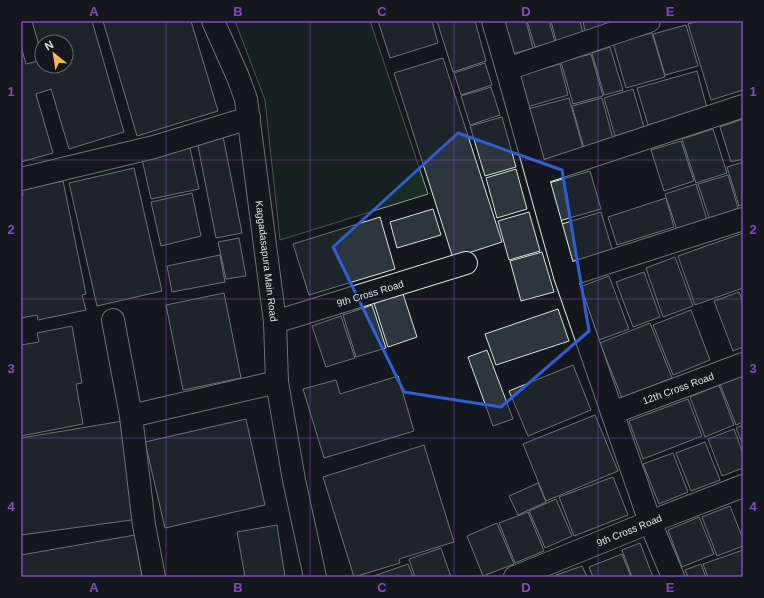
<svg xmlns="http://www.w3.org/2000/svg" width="764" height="598" viewBox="0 0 764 598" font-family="Arial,sans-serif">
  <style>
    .green { fill: #1a2d24; stroke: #939e99 }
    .building { fill: #2c363c; stroke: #d8e6dc }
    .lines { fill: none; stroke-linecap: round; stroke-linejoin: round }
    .minor-casing { stroke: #d8e6dc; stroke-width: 24 }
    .major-casing { stroke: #d8e6dc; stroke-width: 24 }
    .minor { stroke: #14181c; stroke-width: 22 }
    .major { stroke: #14181c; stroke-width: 22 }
    .marked { fill: none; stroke: #305dd8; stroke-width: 3; stroke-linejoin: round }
    .grid { fill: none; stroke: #8948c3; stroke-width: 1; stroke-opacity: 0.55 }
    .labels { text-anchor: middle; stroke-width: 3; stroke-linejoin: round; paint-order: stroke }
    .street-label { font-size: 10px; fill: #d8e6dc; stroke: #14181c }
    .neatline { fill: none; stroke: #8948c3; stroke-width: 1.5 }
    .grid-label { font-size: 13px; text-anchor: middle; font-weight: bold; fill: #8948c3 }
  </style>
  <rect width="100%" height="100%" fill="#14181c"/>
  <path class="green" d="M235 21H370L428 194 280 240 265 100Z"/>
  <g class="building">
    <path d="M32 21H92L124 132 69 149 51 89 36 94 53 153 21 162V46L26 64 42 60V66H66V42H42V56Z"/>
    <path d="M103 21H191L218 111 137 136Z"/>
    <path d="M378 21H432L438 43 390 58Z"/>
    <path d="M437 21H475L486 61 453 72Z"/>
    <path d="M504 21H526L533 48 513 54Z"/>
    <path d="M527 21H549L555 42 535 47Z"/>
    <path d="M551 21H580L583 33 556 41Z"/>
    <path d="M583 21H615V22L585 31Z"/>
    <path d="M698 21H743V90L711 100 688 24Z"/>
    <path d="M686 25 698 66 665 75 653 34Z"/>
    <path d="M652 33 665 77 626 88 613 43Z"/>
    <path d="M610 47 623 90 604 95 592 53Z"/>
    <path d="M591 54 603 96 573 104 561 62Z"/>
    <path d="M443 58 502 242 453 258 394 73Z"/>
    <path d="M485 63 492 85 461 95 454 73Z"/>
    <path d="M560 64 568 95 527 107 518 76Z"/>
    <path d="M697 71 707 108 648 125 637 88Z"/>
    <path d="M491 87 500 115 470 125 461 96Z"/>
    <path d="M633 89 644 127 615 136 604 98Z"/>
    <path d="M569 98 583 148 542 160 528 109Z"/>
    <path d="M602 98 613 139 584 148 572 106Z"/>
    <path d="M502 117 516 167 485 176 470 126Z"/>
    <path d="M743 119V159L731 162 720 127Z"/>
    <path d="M713 129 727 173 696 183 682 139Z"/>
    <path d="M222 131 242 233 216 238 196 136Z"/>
    <path d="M681 141 694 181 664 191 651 150Z"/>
    <path d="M190 148 199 189 151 199 142 159Z"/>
    <path d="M743 162V204L739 206 727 167Z"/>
    <path d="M134 168 162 291 97 306 69 183Z"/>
    <path d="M516 169 527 209 497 218 486 178Z"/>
    <path d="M590 171 601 209 559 221 549 183Z"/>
    <path d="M728 175 740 214 711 223 698 184Z"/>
    <path d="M63 181 86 294 82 295 86 310 38 320 37 315 21 318V196L23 195 22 190Z"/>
    <path d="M696 184 708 223 678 233 665 194Z"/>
    <path d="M192 193 201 236 161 246 151 202Z"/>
    <path d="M666 198 674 227 617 245 608 217Z"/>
    <path d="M433 209 441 235 397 248 390 222Z"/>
    <path d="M529 212 540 251 509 260 498 221Z"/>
    <path d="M601 212 613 252 573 263 562 224Z"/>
    <path d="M380 217 395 269 309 295 293 244Z"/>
    <path d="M743 233V288L695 305 678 256Z"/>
    <path d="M239 238 246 276 226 279 218 242Z"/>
    <path d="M542 252 554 292 521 301 510 261Z"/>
    <path d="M220 255 225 282 172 292 167 266Z"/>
    <path d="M675 257 693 306 663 317 646 268Z"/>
    <path d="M644 272 660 317 633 327 616 282Z"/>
    <path d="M609 276 629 329 599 340 580 287Z"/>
    <path d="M739 292 743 302V347L733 351 714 301Z"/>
    <path d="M224 293 241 378 183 390 166 305Z"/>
    <path d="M403 294 417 337 388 347 374 303Z"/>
    <path d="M372 305 386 348 356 357 343 315Z"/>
    <path d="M558 309 569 341 496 365 485 334Z"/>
    <path d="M691 310 710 360 673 375 653 325Z"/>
    <path d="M341 316 355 358 326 367 312 326Z"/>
    <path d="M650 323 672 378 622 398 600 343Z"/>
    <path d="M72 326 82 383 76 384 83 424 21 436V345L39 342 37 333Z"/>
    <path d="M487 350 513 419 493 426 468 357Z"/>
    <path d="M573 365 591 410 528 436 509 391Z"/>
    <path d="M743 375V422L736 425 720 384Z"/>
    <path d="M398 376 414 431 324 458 303 389 336 380 340 394Z"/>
    <path d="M719 385 734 425 705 437 690 397Z"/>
    <path d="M688 399 702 436 643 459 629 421Z"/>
    <path d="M595 415 618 471 546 501 523 444Z"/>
    <path d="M246 419 265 505 165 528 145 442Z"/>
    <path d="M123 421 139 519 21 535V438Z"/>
    <path d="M743 425V445L736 428Z"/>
    <path d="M734 429 743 454V468L722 476 708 439Z"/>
    <path d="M705 442 720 480 691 491 676 453Z"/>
    <path d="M424 445 454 542 399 559 400 563 354 577 323 477Z"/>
    <path d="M673 453 688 492 659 504 643 464Z"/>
    <path d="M613 477 628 515 574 536 559 497Z"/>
    <path d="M538 483 546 502 518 515 509 496Z"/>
    <path d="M556 499 572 536 545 548 529 511Z"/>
    <path d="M730 506 743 539V546L717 556 702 517Z"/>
    <path d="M528 512 544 551 515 563 499 523Z"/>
    <path d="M699 517 714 554 682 567 668 530Z"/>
    <path d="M497 523 514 564 483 576 467 536Z"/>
    <path d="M277 525 285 577H245L237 532Z"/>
    <path d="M135 535 142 577H21V555Z"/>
    <path d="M640 543 653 577H632L622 550Z"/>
    <path d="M441 548 451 577H415L409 559Z"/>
    <path d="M743 550V577H708L703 564Z"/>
    <path d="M622 554 631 577H593L589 567Z"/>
    <path d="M408 564 413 577H371Z"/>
    <path d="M701 564 706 577H688L685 570Z"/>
    <path d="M582 566 587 577H556V575Z"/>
  </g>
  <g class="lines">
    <defs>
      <g id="minor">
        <path d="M493 21 507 69 565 276 650 522 673 577"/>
        <path d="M507 69 649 21"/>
        <path d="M537 174 743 106"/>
        <path d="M21 179 154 147 249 118"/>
        <path d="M565 276 743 219"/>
        <path d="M113 320 131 416 144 525 154 577"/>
        <path d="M275 322 466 263"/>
        <path d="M612 413 743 364"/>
        <path d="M131 416 277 382"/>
        <path d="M515 577 650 522 743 486"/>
      </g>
      <path id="major" d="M213 21 238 77 246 99 275 322 277 382 294 480 315 577"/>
    </defs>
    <use href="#minor" class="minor-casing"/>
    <use href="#major" class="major-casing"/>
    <use href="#minor" class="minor"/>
    <use href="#major" class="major"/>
  </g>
  <path d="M0 0H764V598H0ZM458 133 562 170 589 331 501 407 404 392 333 247Z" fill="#14181c" fill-opacity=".55" fill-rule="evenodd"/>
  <path class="marked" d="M458 133 562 170 589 331 501 407 404 392 333 247Z"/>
  <path class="grid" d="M166 21V577M310 21V577M454 21V577M598 21V577M21 160H743M21 299H743M21 438H743"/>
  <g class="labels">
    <g class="street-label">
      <text transform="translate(267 261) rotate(83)" y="4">Kaggadasapura Main Road</text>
      <text transform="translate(370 293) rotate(-17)" y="4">9th Cross Road</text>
      <text transform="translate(678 388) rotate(-20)" y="4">12th Cross Road</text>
      <text transform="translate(629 530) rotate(-22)" y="4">9th Cross Road</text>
    </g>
  </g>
  <rect width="764" height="598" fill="none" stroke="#14181c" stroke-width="44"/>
  <g transform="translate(54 54) rotate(330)"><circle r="19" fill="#14181c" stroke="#626a69"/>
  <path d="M0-3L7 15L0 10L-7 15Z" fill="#ffb74d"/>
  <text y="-6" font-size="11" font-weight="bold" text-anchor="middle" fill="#d8e6dc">N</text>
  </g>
  <rect x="22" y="22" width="720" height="554" class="neatline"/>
  <g class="grid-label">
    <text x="94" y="16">A</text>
    <text x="238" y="16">B</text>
    <text x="382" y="16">C</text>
    <text x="526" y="16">D</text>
    <text x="670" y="16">E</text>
    <text x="11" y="96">1</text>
    <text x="753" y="96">1</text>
    <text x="11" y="234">2</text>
    <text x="753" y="234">2</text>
    <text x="11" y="373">3</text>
    <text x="753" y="373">3</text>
    <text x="11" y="511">4</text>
    <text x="753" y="511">4</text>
    <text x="94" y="592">A</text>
    <text x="238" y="592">B</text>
    <text x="382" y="592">C</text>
    <text x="526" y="592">D</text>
    <text x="670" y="592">E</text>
  </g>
</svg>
